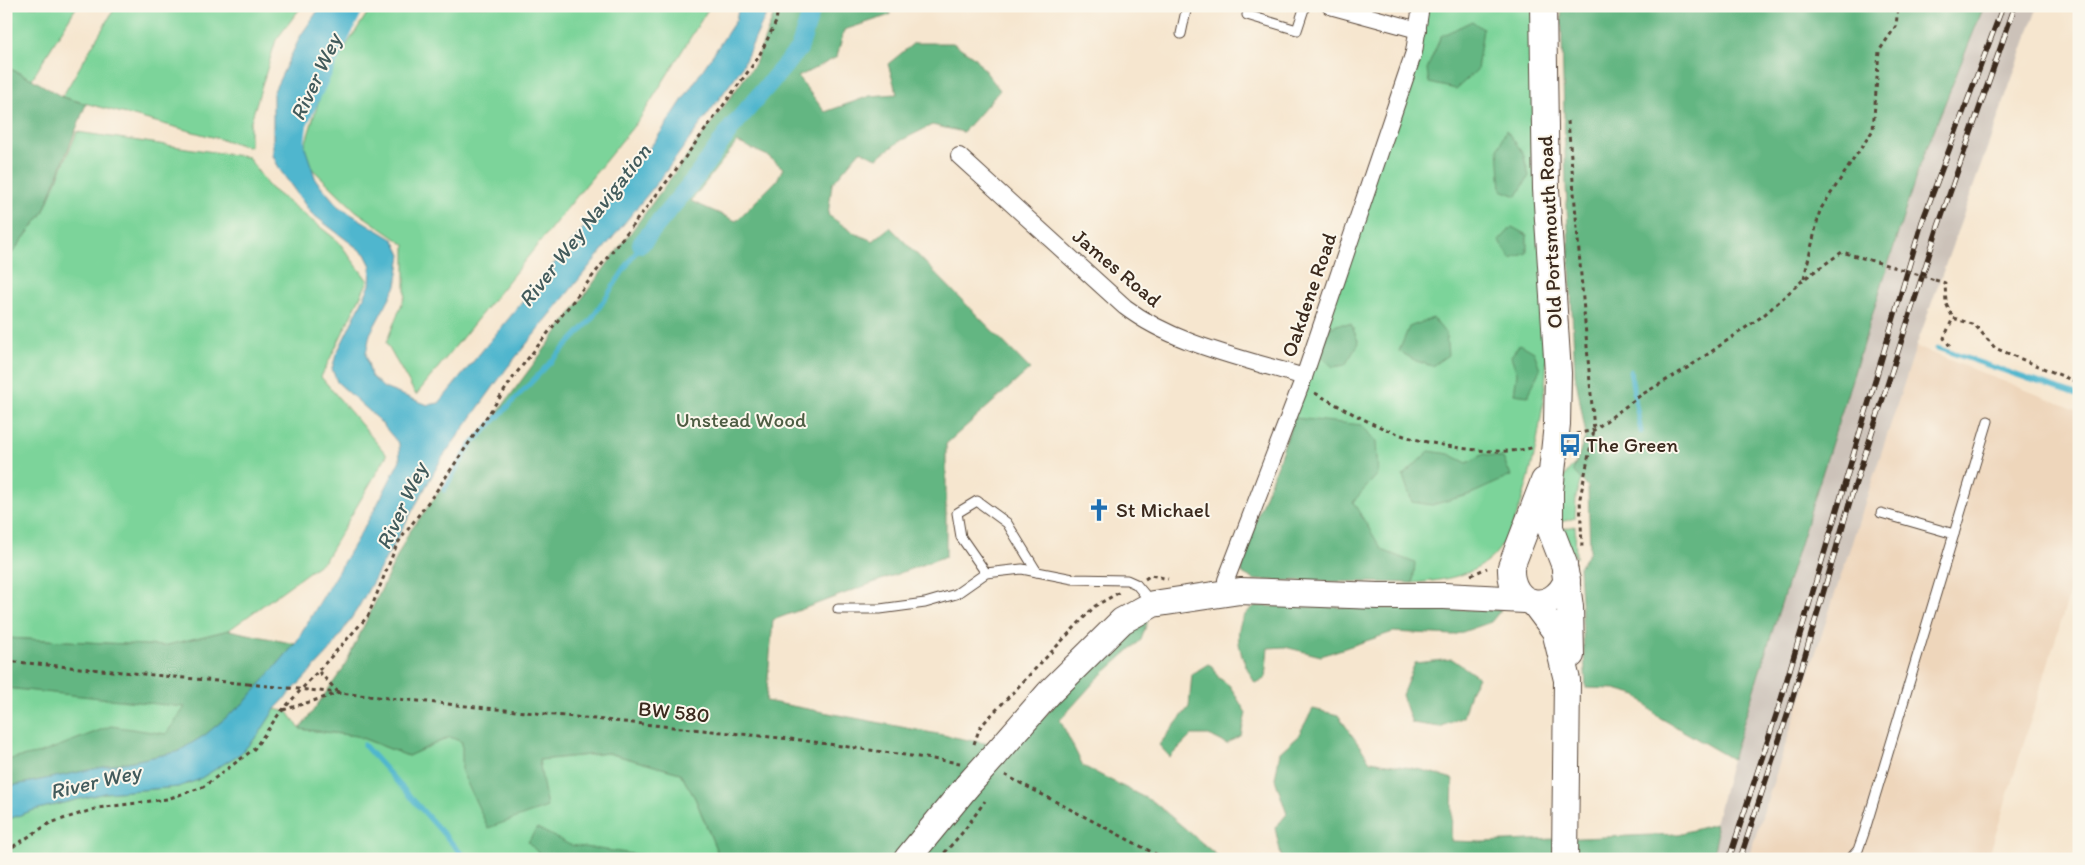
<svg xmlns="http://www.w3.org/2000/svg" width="2085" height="865" viewBox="0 0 2085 865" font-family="Itim,sans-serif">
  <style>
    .built { fill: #eed6bb }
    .industrial { fill: #ccc2b9 }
    .green { fill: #7bd49a; stroke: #5b7f5c }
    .forest { fill: #64b682; stroke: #507050; fill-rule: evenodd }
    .water { fill: #50b6ce; stroke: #467076 }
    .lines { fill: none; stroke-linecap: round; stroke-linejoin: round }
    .stream { stroke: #50b6ce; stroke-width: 5 }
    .canal { stroke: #50b6ce; stroke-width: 18 }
    .river { stroke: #50b6ce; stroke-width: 31 }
    .service-casing { stroke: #574639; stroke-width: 11 }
    .minor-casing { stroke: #574639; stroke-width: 18 }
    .primary-casing { stroke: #574639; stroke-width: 28 }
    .path { stroke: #574639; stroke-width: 3; stroke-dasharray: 4 4; stroke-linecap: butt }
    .service { stroke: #fff; stroke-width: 9 }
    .minor { stroke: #fff; stroke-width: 16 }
    .primary { stroke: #fff; stroke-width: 26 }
    .rail-casing { stroke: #3b2a1e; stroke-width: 5.5 }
    .rail { stroke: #fbf7ec; stroke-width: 4; stroke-dasharray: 11; stroke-linecap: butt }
    .primary-bridge-casing { stroke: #574639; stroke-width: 28; stroke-linecap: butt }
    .path-bridge { stroke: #574639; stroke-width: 3; stroke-dasharray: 4 4; stroke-linecap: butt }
    .primary-bridge { stroke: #fff; stroke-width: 26 }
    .labels { text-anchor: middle; stroke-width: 4; stroke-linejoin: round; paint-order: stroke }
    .street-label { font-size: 21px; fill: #3b2a1e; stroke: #fbf7ec }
    .park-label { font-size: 21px; fill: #4e5d43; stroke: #fbf7ec }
    .poi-label { font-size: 21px; fill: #3b2a1e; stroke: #fbf7ec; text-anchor: start }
    .water-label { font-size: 22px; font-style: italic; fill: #425b5c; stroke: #fbf7ec }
  </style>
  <rect width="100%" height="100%" fill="#fbf7ec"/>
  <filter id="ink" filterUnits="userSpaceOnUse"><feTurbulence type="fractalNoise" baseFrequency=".02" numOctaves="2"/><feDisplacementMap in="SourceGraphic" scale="10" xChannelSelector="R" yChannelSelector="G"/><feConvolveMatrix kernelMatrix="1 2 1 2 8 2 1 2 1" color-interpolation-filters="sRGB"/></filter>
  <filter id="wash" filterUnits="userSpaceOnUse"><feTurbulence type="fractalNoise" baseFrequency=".0096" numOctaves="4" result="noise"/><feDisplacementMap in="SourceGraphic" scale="20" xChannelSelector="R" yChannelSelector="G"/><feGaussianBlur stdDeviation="1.12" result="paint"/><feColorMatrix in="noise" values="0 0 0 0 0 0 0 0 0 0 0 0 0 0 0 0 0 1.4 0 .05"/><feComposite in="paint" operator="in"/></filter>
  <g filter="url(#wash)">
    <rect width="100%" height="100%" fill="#f6e6cf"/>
    <path class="built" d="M1916 347 2079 411V563L1988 859H1748L1840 555Z"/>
    <path class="industrial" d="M1984 6H2038L1916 347 1748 859H1712L1717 836 1715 824 1732 759 1918 170Z"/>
    <g class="green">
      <path d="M6 6H77L32 79 6 67Z"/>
      <path d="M116 6H302L276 40 250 124V147L62 97Z"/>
      <path d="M372 6H710L641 117 416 395 386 343 405 296V245L356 211 301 158 326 77Z"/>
      <path d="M1428 6H1535C1537 83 1540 160 1543 237 1544 274 1548 312 1547 350 1547 400 1528 529 1488 561 1468 577 1438 581 1413 583L1242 573Z"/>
      <path d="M77 132 248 157 269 187 338 241 368 281 321 377 387 455 325 560 229 630 164 646 6 638V261L43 213Z"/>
      <path d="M1575 464 1573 471 1581 479 1576 497 1575 518 1557 523C1559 502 1557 478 1575 464Z"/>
      <path d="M1575 526 1576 558 1558 530Z"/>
      <path d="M6 688 185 706 177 752 6 787Z"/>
      <path d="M275 709 288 712 300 729 357 736 408 756 450 737 519 762 608 753 680 773 695 798 720 859H6V820L34 810 104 793 178 787 198 780 241 753 259 734Z"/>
    </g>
    <g class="forest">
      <path d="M777 6H889L890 15 844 30 837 57 798 77 825 112 870 96 897 94 888 64 914 43H953L974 57 1000 90 963 132 932 125 900 141 877 158 860 151 832 184 828 215 854 233 873 241 890 227 1030 369 946 444V556L773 620 766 701 990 744 895 859H720L695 798 680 773 608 753 539 760 547 807 488 828 462 772V742L450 737 408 756 357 736 300 729 343 669 408 534 755 64ZM737 142 768 156 783 168 777 180 736 221 691 201Z"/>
      <path d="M1561 6H1984L1918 170 1732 759 1657 716 1637 695 1615 689 1586 688 1579 567 1590 551 1588 487 1573 471 1586 435 1575 374 1566 186Z"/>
      <path d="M1472 21 1483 29 1477 70 1456 89 1429 83 1427 69 1441 36Z"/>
      <path d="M6 67 32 79 62 97 86 104 43 213 6 261Z"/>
      <path d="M1506 130 1523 153 1529 176 1517 196 1501 190 1498 149Z"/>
      <path d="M1512 227 1527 235V253L1511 259 1499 241Z"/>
      <path d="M1433 318 1446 334 1448 355 1432 366 1416 361 1399 351 1409 327Z"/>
      <path d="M1340 324H1351L1359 343 1345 365 1333 367 1320 355 1326 329Z"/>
      <path d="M1520 344 1534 352 1540 369 1528 396 1514 394 1517 374 1511 356Z"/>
      <path d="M1295 418 1362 425 1376 442 1378 474 1353 502 1382 550 1415 563 1413 583 1255 580 1242 573V556Z"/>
      <path d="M1429 451 1449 454 1467 463 1484 454 1503 458 1511 476 1471 494 1432 505 1412 502 1403 476Z"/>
      <path d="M1255 606 1501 610 1491 622 1454 635 1393 632 1321 656 1285 647 1268 648 1265 679 1255 683C1241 659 1226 624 1255 606Z"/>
      <path d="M1149 617 1141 640 1097 679 1060 720 1083 766 1155 803 1221 859H921L969 797 1120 635Z"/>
      <path d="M229 630 295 644 245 702 205 735 177 752 6 787V760L41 753 111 726 166 734 185 707 6 688V638L164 646Z"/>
      <path d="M1452 659 1478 677 1471 689 1463 717 1440 727 1412 723 1402 695 1415 663Z"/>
      <path d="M1208 664 1212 666 1218 677 1230 686 1246 713 1241 735 1227 744 1209 735H1192L1170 757 1159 745 1189 707 1192 674Z"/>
      <path d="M1313 709 1338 715 1370 761 1422 770 1453 779 1451 841 1483 842 1678 834 1715 824 1717 836 1712 859H1282L1275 828 1287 814 1275 779 1280 752 1298 736Z"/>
      <path d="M537 828 570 845 641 855 649 859H544L528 842Z"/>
    </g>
    <path class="water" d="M321 6H360L307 78 301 90 299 130 316 180 339 207 394 240 401 255 396 286 370 334 366 354 371 376 384 388 428 405 439 403 655 141 736 20 739 6H770L741 69 661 178 507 368 442 458 358 608 329 652 275 709 259 734 241 753 198 780 178 787 104 793 34 810 6 820V787L177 752 205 735 245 702 295 644 376 507 400 460 399 444 377 418 337 382 332 369 336 355 370 285 371 266 365 254 311 213 280 170 273 156V93L301 35Z"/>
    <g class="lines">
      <g class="stream">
        <path d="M1937 348 2079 396"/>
        <path d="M1630 371 1641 432"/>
        <path d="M444 490 470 446 591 320 641 244"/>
        <path d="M364 745 466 859"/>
      </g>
      <path class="canal" d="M641 244 697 176 732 127 799 49 813 6"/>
      <path class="river" d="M289 145 292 121 348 6"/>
    </g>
  </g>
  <g filter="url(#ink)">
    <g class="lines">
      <defs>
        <g id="service">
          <path d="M1247 15 1297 30 1305 6"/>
          <path d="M1181 34 1187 6"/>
          <path d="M1881 513 1954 534"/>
          <path d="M986 573 961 537 957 513 977 501 1007 523 1037 572"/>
          <path d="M838 609H880L925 603 956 594 986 573 1022 569 1073 579 1127 580 1136 584 1151 602"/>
          <path d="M1850 859 1858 850 1864 833 1988 421"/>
        </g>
        <g id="minor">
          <path d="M1330 6 1418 30"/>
          <path d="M959 156 1125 307C1175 345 1244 358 1304 377"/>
          <path d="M1227 594 1226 580 1304 377 1414 52 1421 6"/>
        </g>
        <g id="primary">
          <path d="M1543 6 1546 189 1558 373 1557 424 1550 491V528L1564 564"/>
          <path d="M1544 481 1511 567C1509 607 1552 616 1567 580"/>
          <path d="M1565 571 1570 607 1571 655"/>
          <path d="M1534 603 1555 631 1567 680 1565 859"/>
          <path d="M995 755 1049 693 1122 621 1153 604 1240 591 1378 596H1444L1525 600"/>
          <path d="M907 859 967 786"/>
        </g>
      </defs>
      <use href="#service" class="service-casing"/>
      <use href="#minor" class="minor-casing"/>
      <use href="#primary" class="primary-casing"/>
      <g class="path">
        <path d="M1568 121 1594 430 1580 498 1582 548"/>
        <path d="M1804 278 1820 210 1873 130 1879 51 1896 26 1898 6"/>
        <path d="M1935 280 1945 283 1946 303 1953 318 1975 325 1995 348 2079 383"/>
        <path d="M1950 346 1944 338 1953 318"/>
        <path d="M1315 393C1341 407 1369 424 1398 434 1430 445 1502 458 1534 447"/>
        <path d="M1576 434 1594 430 1641 395 1689 367 1764 315 1804 279 1842 252 1907 271"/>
        <path d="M1471 575 1487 568"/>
        <path d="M1145 579 1151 575 1168 579"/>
        <path d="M6 661 248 684"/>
        <path d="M319 672 339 693"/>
        <path d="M283 710 339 693 800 740 960 763"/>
        <path d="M974 744 980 727 1095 606 1120 592"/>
        <path d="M1005 775 1165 859"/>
        <path d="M6 851 50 823 98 808 167 799 203 787 254 749 279 714 368 616 397 544 435 493 515 375 672 175 758 58 776 22 778 6"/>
        <path d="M939 859 963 832 985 801"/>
      </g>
      <use href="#service" class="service"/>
      <use href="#minor" class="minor"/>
      <use href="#primary" class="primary"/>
      <defs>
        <g id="rail">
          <path d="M1729 859 1780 703 1922 222 2003 6"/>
          <path d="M1740 859 1790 707 1850 501 1938 227 2015 6"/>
        </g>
      </defs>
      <use href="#rail" class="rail-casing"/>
      <use href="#rail" class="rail"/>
      <defs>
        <path id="primary-bridge" d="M967 786 995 755"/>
      </defs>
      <use href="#primary-bridge" class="primary-bridge-casing"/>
      <g class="path-bridge">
        <path d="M1907 271 1935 280"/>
        <path d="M248 684 339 693"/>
      </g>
      <use href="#primary-bridge" class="primary-bridge"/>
    </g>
  </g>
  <defs>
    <symbol id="bus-bare" viewBox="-9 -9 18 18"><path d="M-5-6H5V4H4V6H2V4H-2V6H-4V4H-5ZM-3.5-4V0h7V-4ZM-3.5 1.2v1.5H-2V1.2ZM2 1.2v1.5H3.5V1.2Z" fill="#1f6fb2" stroke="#fbf7ec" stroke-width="2.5" paint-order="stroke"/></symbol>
    <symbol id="church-bare" viewBox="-9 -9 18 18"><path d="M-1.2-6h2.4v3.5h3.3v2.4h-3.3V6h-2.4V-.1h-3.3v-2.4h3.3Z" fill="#1f6fb2" stroke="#fbf7ec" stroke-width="2.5" paint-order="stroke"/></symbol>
  </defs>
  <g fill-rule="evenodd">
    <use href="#bus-bare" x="1554" y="429" width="32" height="32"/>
    <use href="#church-bare" x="1083" y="494" width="32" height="32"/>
  </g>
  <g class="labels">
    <g class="street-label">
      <text transform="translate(1550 232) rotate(-93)" y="7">Old Portsmouth Road</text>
      <text transform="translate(1117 268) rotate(40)" y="7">James Road</text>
      <text transform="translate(1309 295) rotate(-71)" y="7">Oakdene Road</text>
      <text transform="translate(674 712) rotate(6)" y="7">BW 580</text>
    </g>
    <g class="park-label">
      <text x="741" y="427">Unstead Wood</text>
    </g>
    <g class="poi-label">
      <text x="1586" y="452">The Green</text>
      <text x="1116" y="517">St Michael</text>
    </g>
    <g class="water-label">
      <text transform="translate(315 77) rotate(-65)" y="8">River Wey</text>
      <text transform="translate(584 225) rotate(-52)" y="8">River Wey Navigation</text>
      <text transform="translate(401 506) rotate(-65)" y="8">River Wey</text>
      <text transform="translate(95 781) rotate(-13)" y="8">River Wey</text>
    </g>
  </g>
  <rect width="2085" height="865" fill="none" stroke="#fbf7ec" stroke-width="25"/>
</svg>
